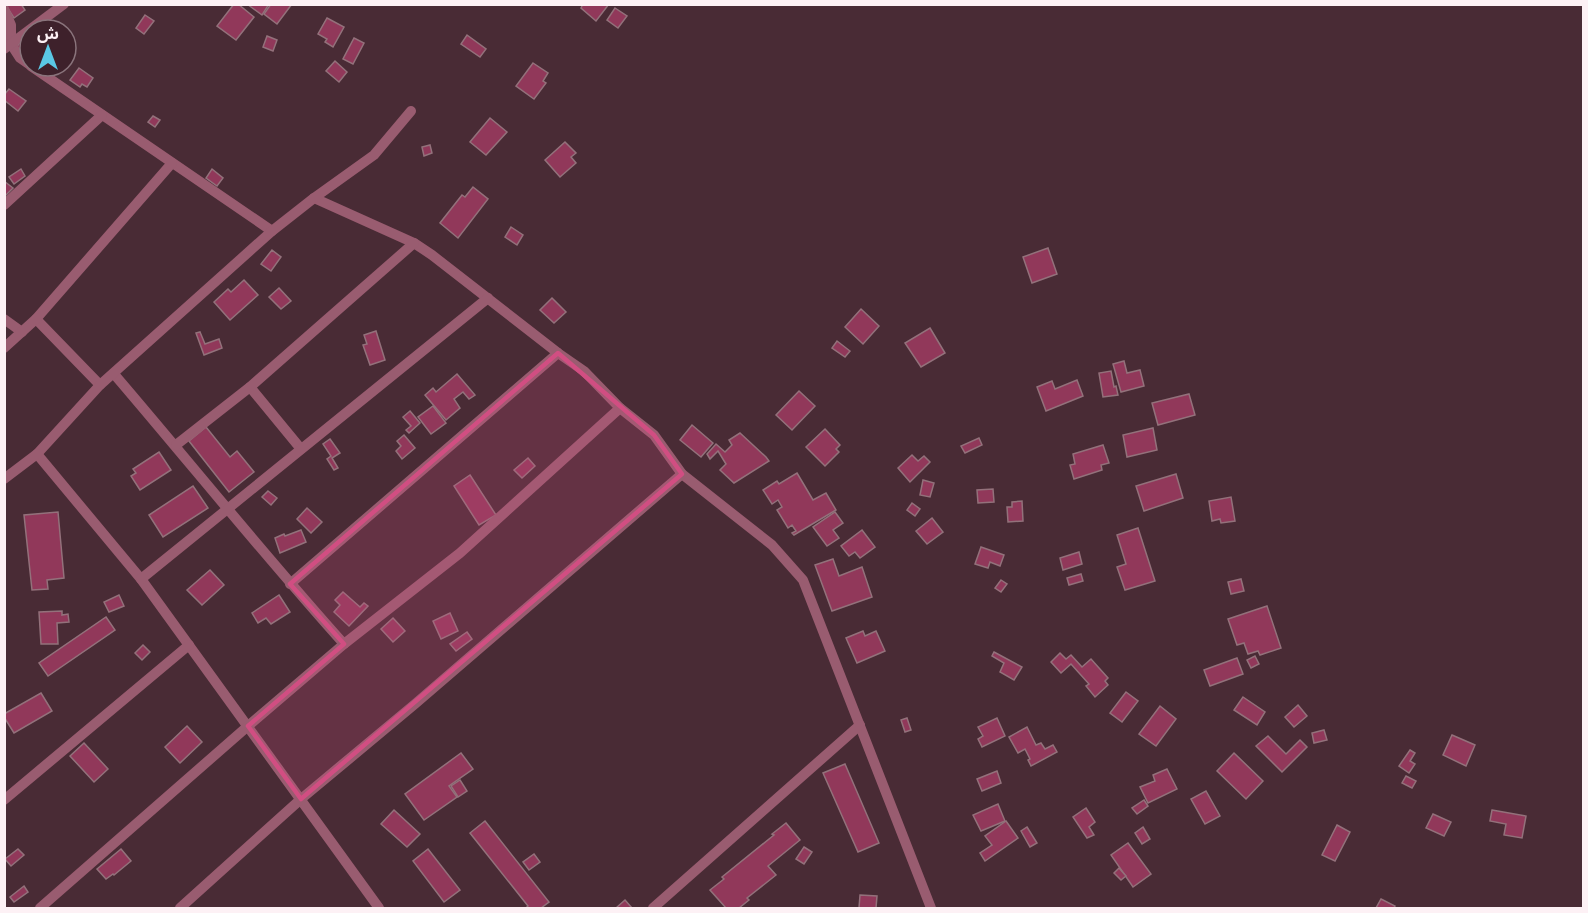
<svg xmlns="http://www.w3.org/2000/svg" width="1588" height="913" viewBox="0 0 1588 913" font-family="'Work Sans','Noto Sans Arabic',sans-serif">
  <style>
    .building { fill: #91385a; stroke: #93717b; stroke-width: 1.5 }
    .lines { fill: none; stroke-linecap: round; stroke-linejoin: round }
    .street { stroke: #995c70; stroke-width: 10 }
    .marked { fill: #d14e82; fill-opacity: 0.2; stroke: #d14e82; stroke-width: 4.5; stroke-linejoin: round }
  </style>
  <rect width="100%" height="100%" fill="#492b35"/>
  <g class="building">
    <path d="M5 4H21L25 10 14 18Z"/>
    <path d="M234 4H238L254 17 236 40 217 26Z"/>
    <path d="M247 4H269L262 15Z"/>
    <path d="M271 4H292L277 24 264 14Z"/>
    <path d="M583 4H609L596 21 581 8Z"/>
    <path d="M615 8 627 16 618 28 607 20Z"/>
    <path d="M145 15 154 21 144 34 136 28Z"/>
    <path d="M327 18 344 27 333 47 325 42 327 39 318 34Z"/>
    <path d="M27 32 30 34V58L16 48Z"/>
    <path d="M467 35 486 49 480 57 461 44Z"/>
    <path d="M267 36 277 40 273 51 263 47Z"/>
    <path d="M354 38 364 43 353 64 343 59Z"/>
    <path d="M335 61 347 72 339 82 326 71Z"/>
    <path d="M533 63 548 73 543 81 546 83 534 99 516 86Z"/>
    <path d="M79 68 93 78 87 87 82 84 80 87 70 80Z"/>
    <path d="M9 89 26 101 18 111 4 100V95Z"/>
    <path d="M153 116 160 120 155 127 148 122Z"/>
    <path d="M490 118 507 132 486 155 470 142Z"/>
    <path d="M565 142 576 153 571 157 576 163 560 177 545 160Z"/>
    <path d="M430 145 432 153 424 156 422 147Z"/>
    <path d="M21 169 25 176 14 184 9 177Z"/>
    <path d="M212 169 223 178 217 186 206 178Z"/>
    <path d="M4 181 13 188 4 197Z"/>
    <path d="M473 187 488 199 458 238 440 223 462 195 465 197Z"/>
    <path d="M511 227 523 235 517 245 505 237Z"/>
    <path d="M1048 248 1057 274 1032 283 1023 257Z"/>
    <path d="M272 250 281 257 271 271 261 264Z"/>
    <path d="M244 280 258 295 230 320 214 302 228 289 231 292Z"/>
    <path d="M279 288 291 301 281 309 269 297Z"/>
    <path d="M552 298 566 312 554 323 540 310Z"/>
    <path d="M861 309 879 326 863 344 845 327Z"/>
    <path d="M930 328 945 353 921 367 905 343Z"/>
    <path d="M376 331 385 360 370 365 363 345 367 344 364 335Z"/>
    <path d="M200 332 205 344 219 339 222 348 204 355 196 333Z"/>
    <path d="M837 341 850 351 845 357 832 348Z"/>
    <path d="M1124 361 1127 373 1140 370 1144 386 1121 392 1113 364Z"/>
    <path d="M1111 371 1114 387 1116 386 1118 395 1103 397 1099 373Z"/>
    <path d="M457 374 475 395 469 399 463 392 454 399 460 408 446 420 425 395 433 388 436 392Z"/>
    <path d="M1077 380 1083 396 1046 411 1037 387 1052 381 1055 389Z"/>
    <path d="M799 391 815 406 792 430 776 415Z"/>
    <path d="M1189 394 1195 415 1158 425 1152 403Z"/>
    <path d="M433 406 446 423 431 434 418 417Z"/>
    <path d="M410 411 420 423 409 433 406 430 411 426 403 417Z"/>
    <path d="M692 425 713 443 701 457 680 440Z"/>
    <path d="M206 427 230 457 237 451 254 472 229 492 189 441Z"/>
    <path d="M1153 428 1157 450 1127 457 1123 435Z"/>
    <path d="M825 429 840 445 836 449 839 452 825 466 806 447Z"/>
    <path d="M740 433 766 457 769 461 734 483 720 470 726 464 718 451 710 459 707 454 716 444 725 452 732 445 729 440Z"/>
    <path d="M404 435 415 448 402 459 396 451 401 446 397 441Z"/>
    <path d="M979 438 982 445 965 453 961 446Z"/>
    <path d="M330 439 340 453 332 458 338 468 334 470 327 459 331 456 323 444Z"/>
    <path d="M1103 445 1109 463 1101 465 1102 470 1074 479 1070 465 1075 464 1073 454Z"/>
    <path d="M159 452 171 470 140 490 131 476 136 473 133 469Z"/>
    <path d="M912 455 918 461 924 456 930 462 910 482 898 468Z"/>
    <path d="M528 458 535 466 522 478 514 470Z"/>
    <path d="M797 473 813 500 826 493 836 510 794 535 792 533 796 531 792 525 788 528 777 510 782 507 778 500 772 504 763 490 777 481 779 484Z"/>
    <path d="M1176 474 1183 498 1144 511 1136 486Z"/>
    <path d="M470 475 496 515 479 525 454 486Z"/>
    <path d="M923 480 934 483 930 497 920 495Z"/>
    <path d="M193 486 208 508 163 537 149 515Z"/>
    <path d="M993 489 994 502 978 503 977 490Z"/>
    <path d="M268 491 277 498 271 505 262 497Z"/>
    <path d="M1231 497 1235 521 1221 523 1220 519 1212 521 1209 501Z"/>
    <path d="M1022 501 1023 521 1008 522 1007 507H1012V502Z"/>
    <path d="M912 503 920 509 915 516 907 510Z"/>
    <path d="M307 508 322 522 311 533 297 519Z"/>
    <path d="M58 512 64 578 47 580 48 589 32 590 24 515Z"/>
    <path d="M835 512 843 523 833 530 839 538 827 546 813 527Z"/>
    <path d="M932 518 943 532 927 544 916 531Z"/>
    <path d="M1138 528 1155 581 1125 590 1117 567 1126 564 1117 535Z"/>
    <path d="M301 530 306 542 280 553 275 538 284 534 285 536Z"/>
    <path d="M862 530 875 547 860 558 855 552 849 556 841 546Z"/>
    <path d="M981 547 1004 555 1000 566 990 562 988 568 975 564Z"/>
    <path d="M1079 552 1082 564 1063 570 1060 558Z"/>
    <path d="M833 559 839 576 862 567 872 597 832 611 815 565Z"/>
    <path d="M210 570 224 585 202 605 187 590Z"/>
    <path d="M1081 574 1083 581 1069 585 1067 578Z"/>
    <path d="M1241 579 1244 591 1231 594 1228 582Z"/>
    <path d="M1001 580 1007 584 1001 592 995 588Z"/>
    <path d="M343 592 360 607 364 603 368 606 349 626 334 612 340 605 335 600Z"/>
    <path d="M119 595 124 606 109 612 104 602Z"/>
    <path d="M279 595 290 612 271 624 266 618 258 623 252 613Z"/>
    <path d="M1267 606 1281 648 1260 655 1258 651 1248 654 1244 643 1237 645 1228 619Z"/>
    <path d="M62 611V615L68 614 69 622 57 623 58 644H41L39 612Z"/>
    <path d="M450 613 458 631 441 639 433 621Z"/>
    <path d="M106 617 115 630 48 676 39 663Z"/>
    <path d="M393 618 405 631 393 642 381 629Z"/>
    <path d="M863 631 865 636 876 631 885 651 857 663 846 638Z"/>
    <path d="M467 632 472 639 456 651 450 644Z"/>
    <path d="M143 645 150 652 142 660 135 653Z"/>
    <path d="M994 652 1022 667 1014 680 1000 672 1004 663 992 656Z"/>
    <path d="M1060 653 1066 659 1071 655 1082 667 1091 659 1108 678 1105 681 1108 685 1095 697 1086 686 1089 684 1071 664 1061 673 1051 662Z"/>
    <path d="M1255 656 1259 664 1251 668 1247 660Z"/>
    <path d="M1237 658 1243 674 1210 686 1204 670Z"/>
    <path d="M1126 692 1138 701 1122 722 1110 713Z"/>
    <path d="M41 693 52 711 14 733 4 717V714Z"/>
    <path d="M1243 697 1265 712 1257 725 1234 710Z"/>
    <path d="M1298 705 1307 716 1294 727 1285 717Z"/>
    <path d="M1160 706 1176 719 1156 746 1139 734Z"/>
    <path d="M907 718 911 730 905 732 901 720Z"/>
    <path d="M997 718 1005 736 982 747 978 739 983 736 978 727Z"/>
    <path d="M187 726 202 742 180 763 165 747Z"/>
    <path d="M1027 727 1036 745 1041 743 1045 749 1053 745 1057 752 1031 766 1028 760 1030 759 1025 749 1018 753 1009 737Z"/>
    <path d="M1324 730 1327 740 1314 743 1312 733Z"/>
    <path d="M1452 735 1475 745 1466 766 1443 755Z"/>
    <path d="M1268 736 1286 754 1300 740 1307 747 1282 772 1256 746Z"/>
    <path d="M84 743 108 769 94 782 70 756Z"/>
    <path d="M1410 750 1415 753 1410 761 1415 764 1409 773 1399 766Z"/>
    <path d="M461 753 473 769 449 786 457 797 424 820 405 794Z"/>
    <path d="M1234 753 1263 781 1246 799 1217 771Z"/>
    <path d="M845 764 879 843 858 852 823 773Z"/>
    <path d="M1167 769 1177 789 1148 803 1140 787 1155 781 1153 775Z"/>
    <path d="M997 771 1001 783 982 791 977 779Z"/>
    <path d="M1406 776 1416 781 1412 788 1402 783Z"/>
    <path d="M460 780 467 791 458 797 451 786Z"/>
    <path d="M1206 791 1220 816 1205 824 1191 799Z"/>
    <path d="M1144 800 1148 806 1137 814 1132 808Z"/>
    <path d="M998 804 1005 821 981 831 973 815Z"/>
    <path d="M1086 808 1095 822 1089 827 1094 835 1087 838 1073 817Z"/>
    <path d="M394 810 420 834 407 847 381 824Z"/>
    <path d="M1492 810 1526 816 1522 838 1504 835 1506 824 1490 821Z"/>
    <path d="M1433 814 1451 822 1444 836 1426 828Z"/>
    <path d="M485 821 549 902 541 908H526L528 906 470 833Z"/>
    <path d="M1006 821 1018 838 985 861 980 853 992 845 985 836Z"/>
    <path d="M786 823 800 840 768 866 776 875 747 898 749 900 739 908H726L710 890 724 879 722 877 774 835 772 834Z"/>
    <path d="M1337 825 1350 832 1335 861 1322 855Z"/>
    <path d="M1027 827 1037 843 1030 847 1021 831Z"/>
    <path d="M1143 827 1150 839 1142 844 1135 833Z"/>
    <path d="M1128 843 1151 874 1133 887 1111 855Z"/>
    <path d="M804 847 812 852 804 864 796 859Z"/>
    <path d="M18 849 24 855 11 866 5 859Z"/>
    <path d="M121 849 131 861 114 875 113 874 106 879 97 869Z"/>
    <path d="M428 849 460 890 444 902 413 861Z"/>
    <path d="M534 854 540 862 529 870 523 862Z"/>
    <path d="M1119 868 1126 876 1121 880 1114 873Z"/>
    <path d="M24 886 28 892 14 902 10 897Z"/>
    <path d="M860 895 877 896 876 908H859Z"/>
    <path d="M1381 899 1395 906 1394 908H1376Z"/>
    <path d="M625 900 632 908H616Z"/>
  </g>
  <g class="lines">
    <g class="street">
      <path d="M4 9 11 25V44L20 58 30 65"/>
      <path d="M4 49 64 4"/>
      <path d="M31 66 272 231"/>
      <path d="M314 198 414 243 432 255 558 353 584 371 620 408 654 435 682 474 772 545 803 580 931 908"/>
      <path d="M4 205 102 115"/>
      <path d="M4 319 22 332"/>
      <path d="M36 319 100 385"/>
      <path d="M4 348 36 319 172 163"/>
      <path d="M114 374C191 464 265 556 344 644"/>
      <path d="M250 387 301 449"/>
      <path d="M176 445 250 387 414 243"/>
      <path d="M37 454 141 579 379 908"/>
      <path d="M4 479 37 454 100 385 272 231 314 198 374 155 411 111"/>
      <path d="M141 579 488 298"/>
      <path d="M290 584 558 353"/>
      <path d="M4 800 189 645"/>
      <path d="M40 908 248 726 344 644 460 553 620 408"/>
      <path d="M180 908 301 799 415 704 682 474"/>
      <path d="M653 908 860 725"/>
    </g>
  </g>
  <path class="marked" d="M558 353 654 435 682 474 301 799 248 726 344 644 290 584Z"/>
  <rect width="1588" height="913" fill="none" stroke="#fdf1f5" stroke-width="12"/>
  <g transform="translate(48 48)"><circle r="28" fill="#3e212b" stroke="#8a747c" stroke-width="1.5"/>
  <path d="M0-4.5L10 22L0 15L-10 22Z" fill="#5ac8e5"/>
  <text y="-9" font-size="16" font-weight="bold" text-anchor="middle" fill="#fdf1f5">ش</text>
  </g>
</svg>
